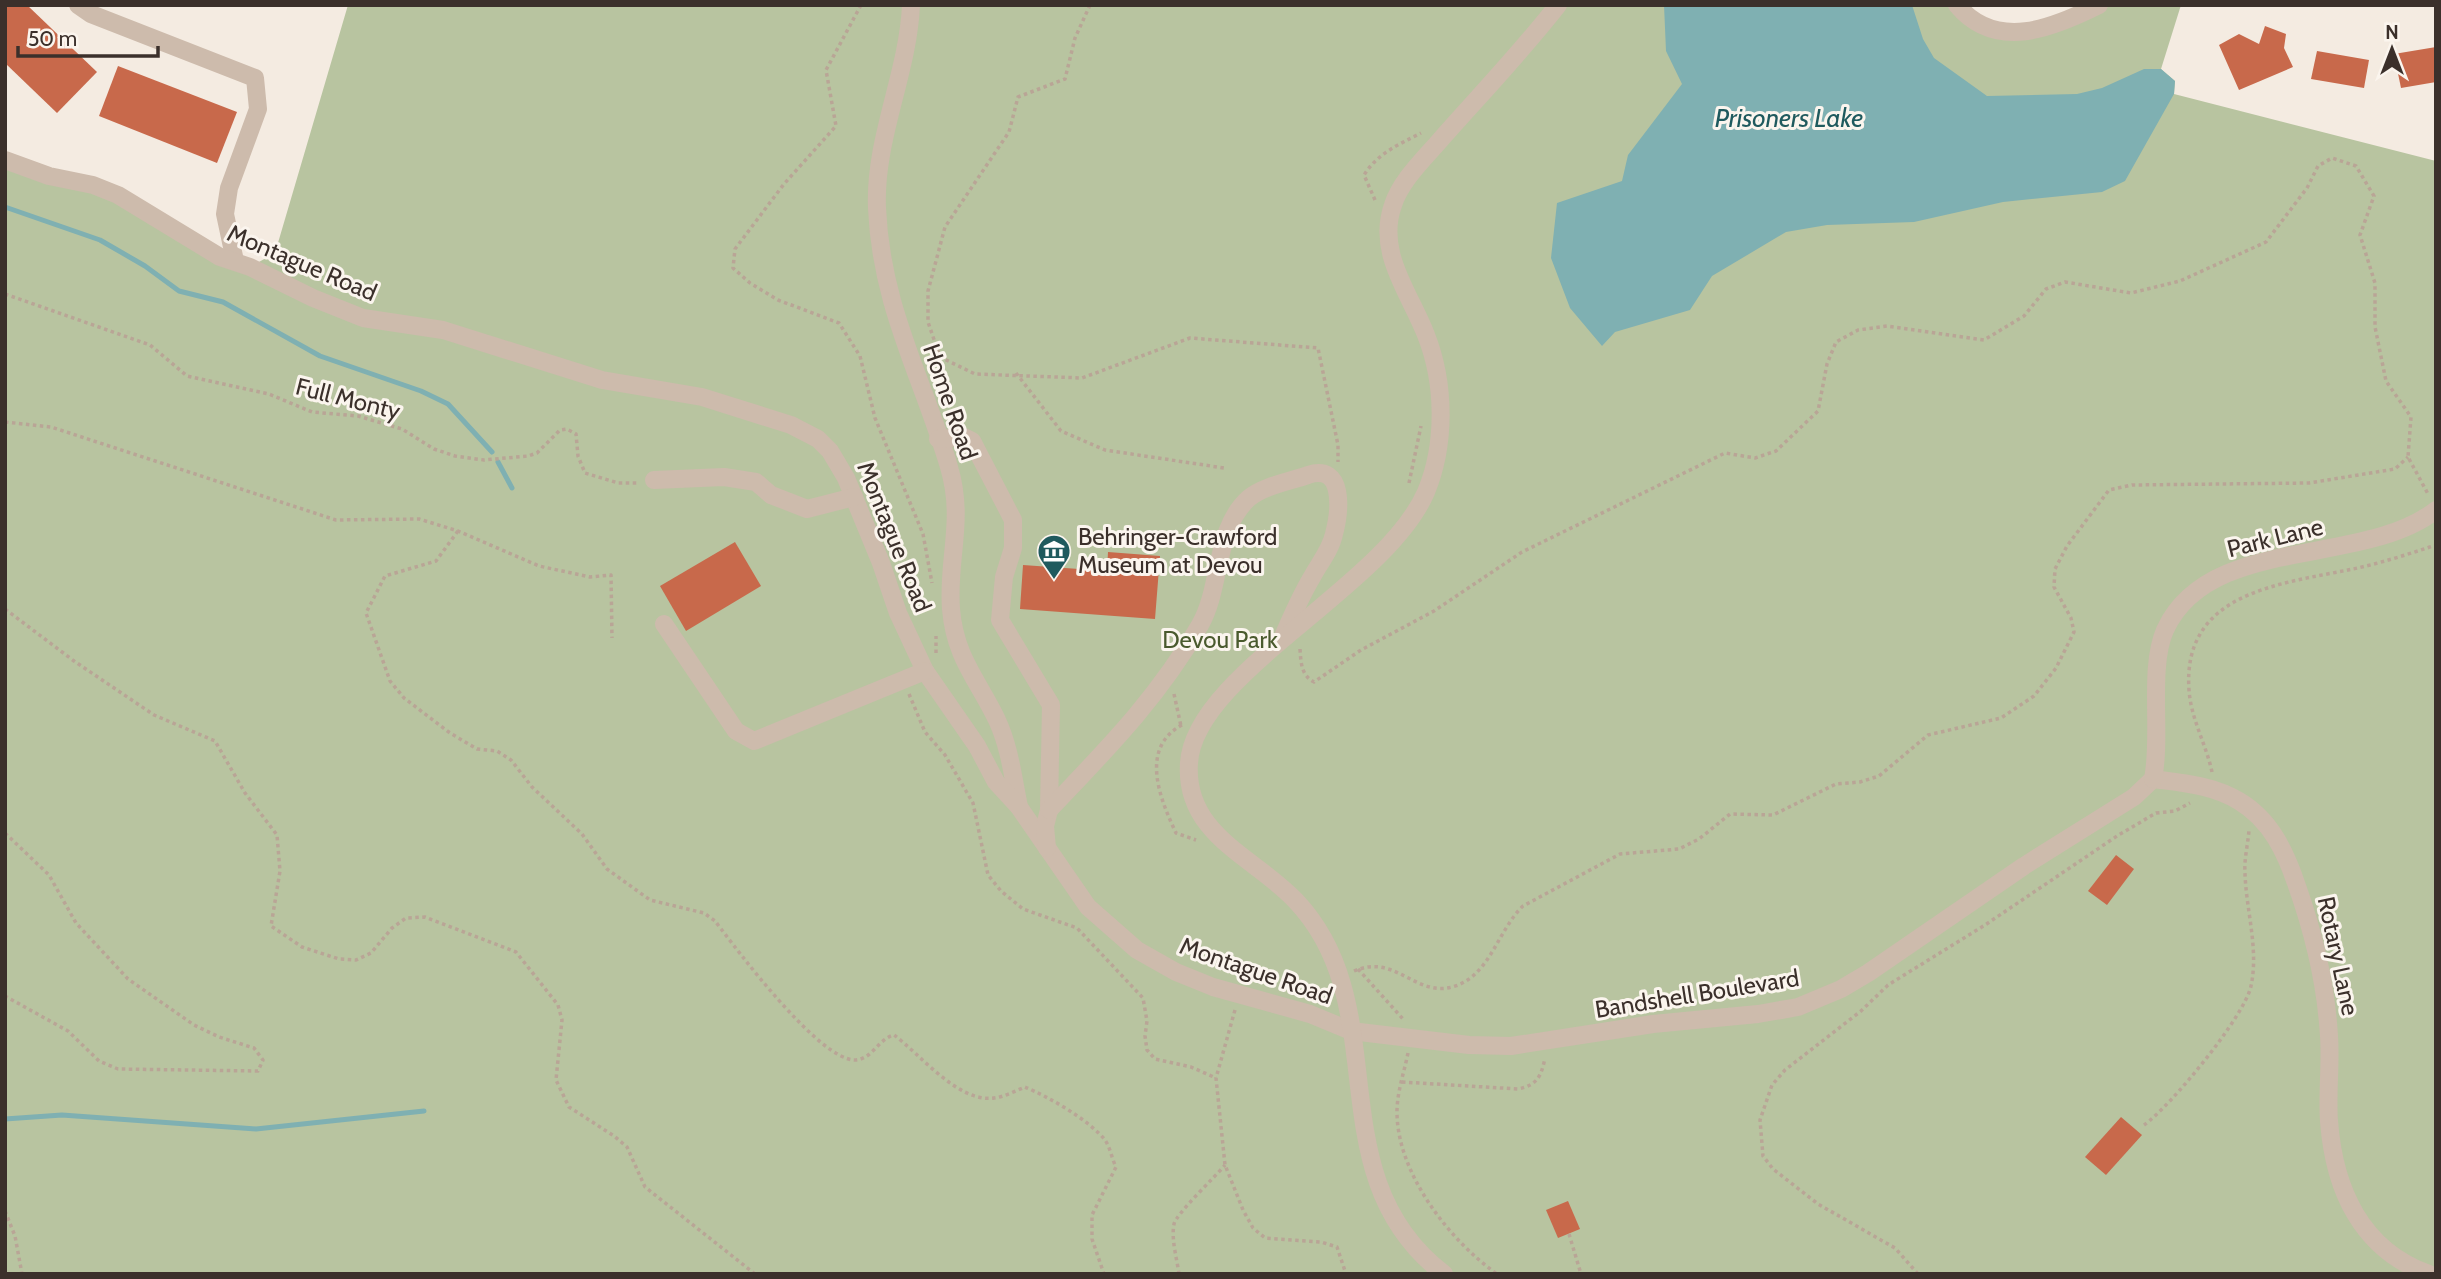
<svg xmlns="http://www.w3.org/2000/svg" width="2441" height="1279" viewBox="0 0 2441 1279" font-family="Cabin,sans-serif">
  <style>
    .green { fill: #b8c4a0 }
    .water { fill: #7fb0b2 }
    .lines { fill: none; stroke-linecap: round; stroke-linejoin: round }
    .stream { stroke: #7fb0b2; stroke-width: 5 }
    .building { fill: #c8694b }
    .path { stroke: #b9a596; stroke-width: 3.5; stroke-dasharray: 3.5 3.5; stroke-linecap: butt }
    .minor { stroke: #cdbbac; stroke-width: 18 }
    .labels { text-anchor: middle; stroke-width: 6; stroke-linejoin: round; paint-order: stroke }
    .street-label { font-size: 24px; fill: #3b302b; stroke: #fbf5ee }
    .poi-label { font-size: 24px; fill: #3b302b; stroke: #fbf5ee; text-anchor: start }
    .park-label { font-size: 24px; fill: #4a5a2e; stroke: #fbf5ee }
    .water-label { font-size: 26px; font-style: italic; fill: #1f5a5e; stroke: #fbf5ee }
  </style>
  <rect width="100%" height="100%" fill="#f4ebe1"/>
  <path class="green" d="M348 5H1957L2001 31 2099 5H2181L2161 69 2175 81 2174 94 2436 161V1274H5V160L93 185 250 267 275 253Z"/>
  <path class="water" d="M1664 5H1912L1923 39 1934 58 1987 96 2077 94 2102 88 2144 69H2161L2175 81 2174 94 2125 181 2102 192 2003 202 1914 222 1827 225 1786 232 1712 276 1690 310 1615 332 1602 346 1570 308 1551 258 1557 203 1622 181 1628 155 1682 84 1666 51Z"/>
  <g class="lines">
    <g class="stream">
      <path d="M5 207 100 240 145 266 179 291 223 302 320 356 421 391 448 404 492 452"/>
      <path d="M498 462 512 488"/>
      <path d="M5 1119 62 1115 256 1129 424 1111"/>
    </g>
  </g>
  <g class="building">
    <path d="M5 5H27L97 72 57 113 5 63Z"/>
    <path d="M2265 26 2286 34 2284 48 2293 67 2239 90 2219 45 2239 34 2259 44Z"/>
    <path d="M2436 47V82L2401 88 2394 54Z"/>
    <path d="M2317 51 2369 60 2364 88 2311 79Z"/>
    <path d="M118 66 237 112 217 163 99 116Z"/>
    <path d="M735 542 761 586 686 631 660 586Z"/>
    <path d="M1108 552 1160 556 1155 619 1020 609 1023 565 1107 571Z"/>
    <path d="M2116 855 2134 869 2107 905 2088 891Z"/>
    <path d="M2121 1117 2142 1135 2106 1175 2085 1157Z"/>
    <path d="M1568 1201 1580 1229 1558 1238 1546 1210Z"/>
  </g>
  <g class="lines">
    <g class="path">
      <path d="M861 5 826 70 836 126 784 184 735 249 733 268 750 283 778 300 839 323 860 356 875 418 923 534 932 583"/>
      <path d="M1090 5 1075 38 1065 79 1018 97 1009 132 945 227 928 291V322L940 357 975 374 1082 378 1190 338 1318 348 1338 445V462"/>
      <path d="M1375 200 1364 175C1378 153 1398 145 1421 133"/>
      <path d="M5 294 150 345 187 376 269 394 312 412 358 416 402 429 434 449 455 456 484 460 528 456 537 453 560 430 567 429 576 434 578 456 585 473 618 483H638"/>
      <path d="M1016 373 1061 431 1105 450 1224 468"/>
      <path d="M5 422 51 427 336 520 419 519 458 531 539 566 590 577 611 575 612 638"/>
      <path d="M1409 483 1421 426"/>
      <path d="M458 531 436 561 385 576 366 613 390 681 404 698 450 733 477 749 497 751 511 760 532 787 582 834 607 869 650 900 704 913 715 921C738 951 819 1060 855 1060 873 1059 878 1039 894 1035 920 1054 958 1103 994 1098 1004 1097 1015 1091 1025 1087 1049 1097 1089 1120 1105 1140 1110 1147 1112 1159 1116 1167L1092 1215V1239L1104 1274"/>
      <path d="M5 609 74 661 154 715 215 741 245 793 277 835 280 871 271 926 302 947 339 959 356 960 371 953 392 928 406 918 425 917 516 952 558 1005 562 1020 556 1080 569 1107 614 1136 627 1147 645 1187 755 1274"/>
      <path d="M1300 649C1301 663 1301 675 1314 682L1361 650 1434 611 1522 552 1725 453 1755 458 1776 451 1818 411 1827 364 1836 342 1858 330 1887 326 1984 340 2024 316 2046 289 2065 282 2131 293 2180 281 2266 242 2307 188 2318 166 2332 158 2356 166 2374 196 2360 235 2375 283V327L2386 381 2411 417 2408 457 2428 494"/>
      <path d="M936 653V636"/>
      <path d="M909 694 925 732 945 755 973 803 988 875 1001 891 1023 909 1077 928 1143 998 1147 1021 1145 1036 1147 1050 1155 1059 1191 1067 1216 1078"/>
      <path d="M1174 694 1181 726"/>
      <path d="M1182 725C1139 748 1160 799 1176 833L1196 840"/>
      <path d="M2212 772C2206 744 2191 719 2189 690 2182 592 2280 584 2353 569 2381 563 2409 554 2436 545"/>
      <path d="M5 833 49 875 76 923 128 979 194 1025 219 1037 254 1048 263 1060 258 1071 118 1069 99 1061 68 1031 5 996"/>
      <path d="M1358 969 1403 1019"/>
      <path d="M1354 971C1395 953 1415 997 1452 987 1490 977 1497 931 1523 906L1620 854 1679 849 1699 839 1730 814 1773 815 1836 784 1860 782 1879 776 1928 735 2001 718 2034 696 2056 668 2074 632 2071 618 2054 587 2055 569 2067 546 2109 490 2132 485 2309 483 2395 469 2408 457"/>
      <path d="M1309 993H1328"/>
      <path d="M1235 1010 1216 1078 1225 1165 1243 1210 1253 1228 1265 1238 1321 1242 1337 1247 1346 1274"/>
      <path d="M1408 1053C1404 1073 1397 1092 1397 1112 1397 1173 1449 1240 1497 1274"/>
      <path d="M1402 1082 1518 1089C1537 1085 1541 1077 1545 1058"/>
      <path d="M2144 1125C2170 1107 2245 1016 2251 986 2259 949 2246 910 2245 873 2244 859 2248 844 2249 830"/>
      <path d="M5 1211 15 1236 22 1274"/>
      <path d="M1569 1234 1581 1274"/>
      <path d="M1179 1274C1177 1259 1171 1239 1174 1224 1176 1214 1215 1177 1225 1165"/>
      <path d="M1918 1274 1895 1248 1818 1204 1773 1169 1763 1156 1760 1120 1772 1085 1785 1070 1861 1011 1888 985 1985 925 2117 836 2156 813 2175 811 2190 803"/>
    </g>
    <g class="minor">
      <path d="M78 5 91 14 255 78 258 109 229 188 225 214 235 261"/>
      <path d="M911 5C908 74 874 139 877 208 881 306 922 376 949 467 965 521 947 559 951 609 955 658 978 680 997 720 1010 748 1013 778 1019 807"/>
      <path d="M1957 5C1996 52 2053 28 2099 5"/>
      <path d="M5 160 49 176 93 185 118 195 220 257 250 267 313 298 363 318 443 330 602 380 702 397 791 425 818 439 830 451 846 478 881 563 898 613 925 671 977 746 996 782 1019 807 1088 907 1137 950 1176 972 1213 987 1310 1014 1351 1031 1469 1045 1511 1046 1653 1024 1758 1014 1798 1007 1841 989 1868 973 2024 866 2134 797 2153 779"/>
      <path d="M938 439 964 437 972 441 1013 520V548L1004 577 1000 620 1051 705 1049 810 1045 826 1047 848"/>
      <path d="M654 480 724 477 756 482 771 495 807 509 854 497"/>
      <path d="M664 624 736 731 754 741 925 671"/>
      <path d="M2153 779C2183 783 2213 785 2239 801 2271 820 2286 853 2297 886 2314 934 2326 985 2329 1036 2331 1064 2327 1093 2329 1121 2334 1189 2361 1250 2429 1274"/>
      <path d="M2153 779C2162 735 2148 669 2165 630 2209 534 2362 568 2436 510"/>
      <path d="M1049 810C1106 750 1158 698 1200 625 1222 587 1214 529 1249 498 1263 486 1291 481 1308 475 1345 463 1340 511 1334 534 1331 549 1319 564 1312 577 1300 597 1291 618 1282 639"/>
      <path d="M1444 1274C1314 1175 1398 1009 1296 901 1255 857 1184 835 1189 763 1194 674 1385 587 1426 492 1446 444 1445 383 1426 335 1410 293 1376 253 1393 205 1401 180 1425 158 1442 138 1481 94 1522 51 1558 5"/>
    </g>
  </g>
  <defs>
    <symbol id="museum-pin" viewBox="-11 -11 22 30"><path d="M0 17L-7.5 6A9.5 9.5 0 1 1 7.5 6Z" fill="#1f5a5e" stroke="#fbf5ee"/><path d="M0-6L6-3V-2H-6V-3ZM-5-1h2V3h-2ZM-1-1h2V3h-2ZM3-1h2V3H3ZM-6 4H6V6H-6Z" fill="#fff"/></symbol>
  </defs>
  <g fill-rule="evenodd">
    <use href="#museum-pin" x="1035" y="532" width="38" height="52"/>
  </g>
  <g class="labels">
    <g class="street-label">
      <text transform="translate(302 263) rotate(23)" y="8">Montague Road</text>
      <text transform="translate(348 399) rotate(14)" y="8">Full Monty</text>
      <text transform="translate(950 402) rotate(71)" y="8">Home Road</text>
      <text transform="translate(894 537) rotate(68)" y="8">Montague Road</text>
      <text transform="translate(2275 538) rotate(-14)" y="8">Park Lane</text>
      <text transform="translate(2338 956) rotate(78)" y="8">Rotary Lane</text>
      <text transform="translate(1256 971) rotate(19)" y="8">Montague Road</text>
      <text transform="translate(1697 994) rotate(-9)" y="8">Bandshell Boulevard</text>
    </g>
    <g class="poi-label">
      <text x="1078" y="545">Behringer-Crawford<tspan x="1078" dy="28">Museum at Devou</tspan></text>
    </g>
    <g class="park-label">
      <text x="1220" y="648">Devou Park</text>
    </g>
    <g class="water-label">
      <text x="1789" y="127">Prisoners Lake</text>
    </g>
  </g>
  <rect width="2441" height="1279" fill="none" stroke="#3b302b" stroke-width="14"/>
  <g transform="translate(2392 49)" stroke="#fbf5ee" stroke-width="5" paint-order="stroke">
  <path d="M0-5L12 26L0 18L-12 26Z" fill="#3b302b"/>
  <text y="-10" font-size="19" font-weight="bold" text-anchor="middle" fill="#3b302b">N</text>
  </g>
  <path d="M18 46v10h140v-10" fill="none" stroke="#3b302b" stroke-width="3.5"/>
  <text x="28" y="46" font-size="21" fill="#3b302b" stroke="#fbf5ee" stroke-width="5" paint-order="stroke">50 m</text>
</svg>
